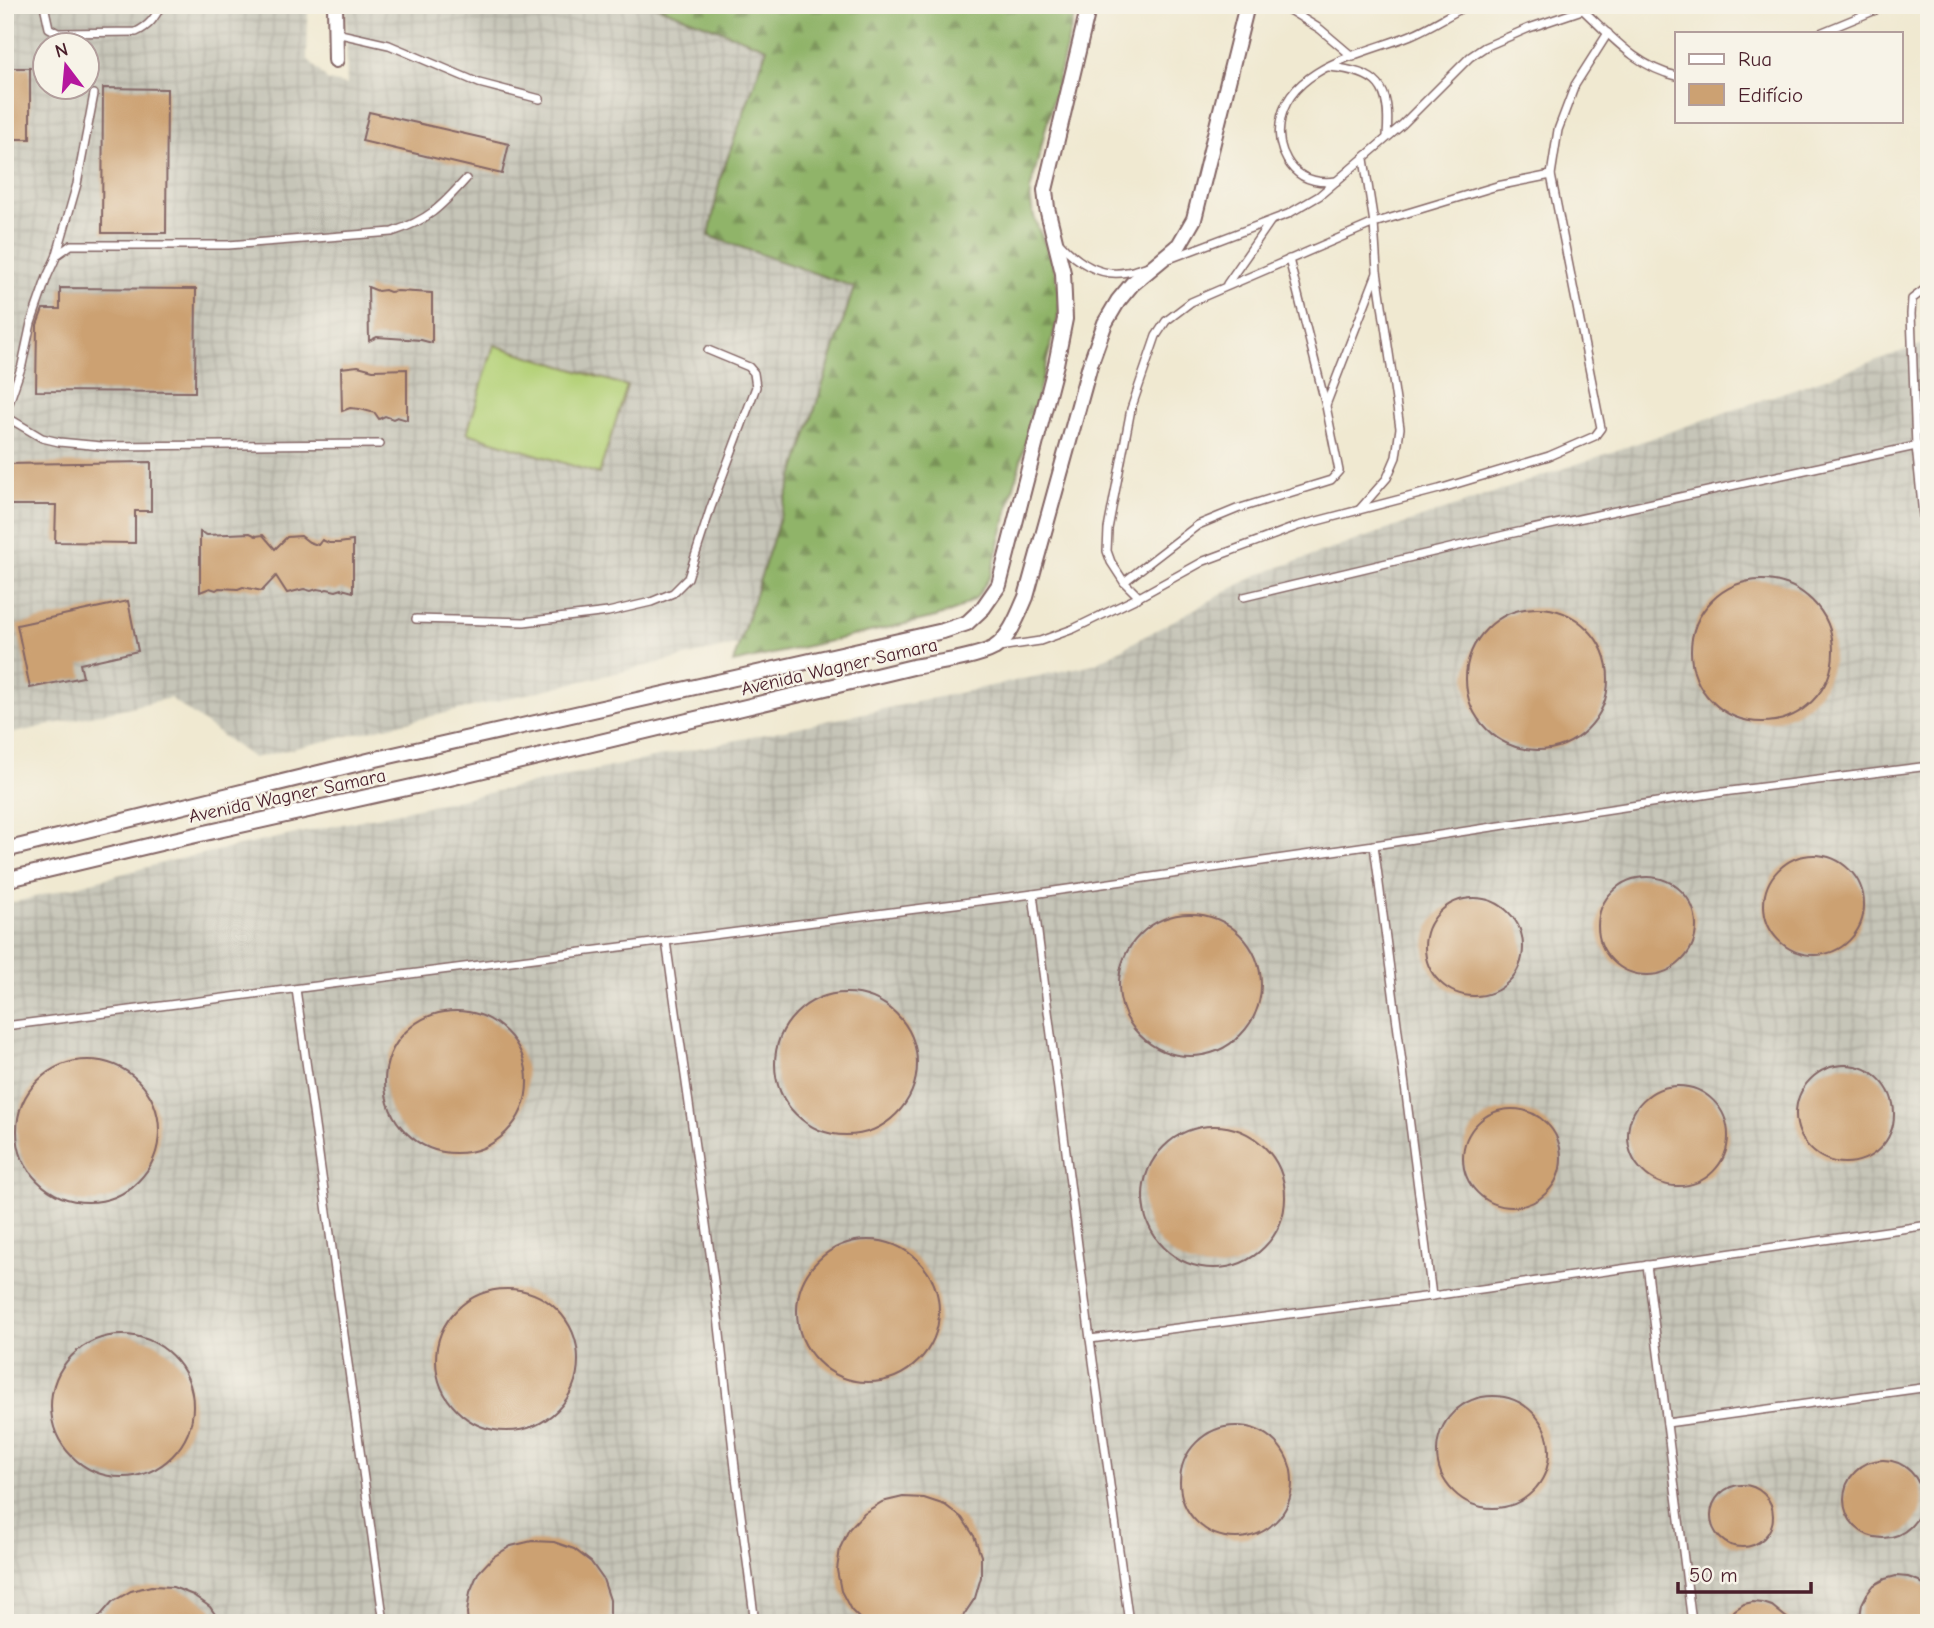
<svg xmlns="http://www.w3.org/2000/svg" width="1934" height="1628" viewBox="0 0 1934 1628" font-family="'Comic Neue',sans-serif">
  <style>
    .industrial { fill: url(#industrial-grid); fill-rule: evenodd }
    .forest { fill: url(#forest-firs); stroke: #6d6a4a; stroke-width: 2 }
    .pitch { fill: #b5d279; stroke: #807852; stroke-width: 2 }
    .building { fill: #cca172 }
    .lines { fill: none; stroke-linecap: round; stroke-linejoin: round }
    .service-casing { stroke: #846665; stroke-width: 10 }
    .minor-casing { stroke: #846665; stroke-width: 18 }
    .service { stroke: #fff; stroke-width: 7 }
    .minor { stroke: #fff; stroke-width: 14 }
    .labels { text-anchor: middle; stroke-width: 5; stroke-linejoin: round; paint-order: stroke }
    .street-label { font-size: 19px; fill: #4a1f2b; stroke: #f7f3e8 }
  </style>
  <defs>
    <pattern id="industrial-grid" width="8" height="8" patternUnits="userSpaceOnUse" patternTransform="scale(1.75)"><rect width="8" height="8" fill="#c6c5b8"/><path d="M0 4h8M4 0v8" fill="none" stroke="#aca99e"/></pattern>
    <pattern id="forest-firs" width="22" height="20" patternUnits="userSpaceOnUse" patternTransform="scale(1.75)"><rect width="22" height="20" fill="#90b469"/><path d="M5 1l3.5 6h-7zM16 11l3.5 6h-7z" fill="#789257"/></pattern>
  </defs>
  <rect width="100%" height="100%" fill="#f7f3e8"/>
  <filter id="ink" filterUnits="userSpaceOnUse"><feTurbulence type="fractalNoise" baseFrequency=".0143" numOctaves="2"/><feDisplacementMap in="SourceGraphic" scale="14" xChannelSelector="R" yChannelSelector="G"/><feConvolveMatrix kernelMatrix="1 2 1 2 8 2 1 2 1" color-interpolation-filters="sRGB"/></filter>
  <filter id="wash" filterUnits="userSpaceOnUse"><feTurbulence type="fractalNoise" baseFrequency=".00686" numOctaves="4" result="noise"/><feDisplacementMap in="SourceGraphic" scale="28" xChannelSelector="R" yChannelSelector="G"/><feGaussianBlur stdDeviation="1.57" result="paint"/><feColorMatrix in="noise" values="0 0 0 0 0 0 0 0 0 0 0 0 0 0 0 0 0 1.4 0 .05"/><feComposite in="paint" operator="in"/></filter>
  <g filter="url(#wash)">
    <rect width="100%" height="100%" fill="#f0e9d1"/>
    <g class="industrial">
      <path d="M5 5H308L307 58 328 81 347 85 346 5H652L767 48 720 179 854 286 740 644 253 758 170 698 5 735ZM46 46H88V88H46Z"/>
      <path d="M1929 342V1623H5V905L174 860 1094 664 1257 575Z"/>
    </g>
    <path class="forest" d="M653 5H1077L1030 191C1031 222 1044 237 1053 264 1059 281 1059 297 1059 314L991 575 976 598 956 610 936 617 733 663 854 287 709 236 720 179 767 48Z"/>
    <path class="pitch" d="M494 345 627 386 599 474 467 433Z"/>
    <g id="blocks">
      <g class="building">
        <rect x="5" y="68" width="25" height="71"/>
        <path d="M103 88 167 89 166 233H102Z"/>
        <path d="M369 112 509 144 502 174 362 141Z"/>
        <path d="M368 287 378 291 385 290 390 292 397 291 432 293V343L421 340 377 337 369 341Z"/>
        <path d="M60 288 196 289 195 392 36 391 37 325 43 309H60Z"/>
        <path d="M358 366 373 370 407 369V420L397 417 393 419 385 416 379 419 375 413 360 409 350 408 342 411 341 368Z"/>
        <path d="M151 462V511H135V543L55 542 56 505H5V464Z"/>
        <path d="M200 532 207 535 250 533 256 536 263 535 275 549 287 537 301 536 309 542 318 545 322 540 329 543H339L353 541V592L342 589 336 591 327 589 324 590 317 589 311 591 304 589 287 593 276 576 262 591 243 587 238 589 219 588 216 590 210 588 200 592Z"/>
        <circle cx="1762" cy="651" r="71"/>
        <path d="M128 601 138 651 80 664 83 677 30 688 17 625Z"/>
        <circle cx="1537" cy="679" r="71"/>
        <circle cx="1814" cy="905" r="50"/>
        <circle cx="1647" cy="926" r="49"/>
        <circle cx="1474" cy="947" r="49"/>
        <circle cx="1190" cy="985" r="71"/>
        <circle cx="846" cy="1064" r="71"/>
        <circle cx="456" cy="1082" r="71"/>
        <circle cx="88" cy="1131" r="71"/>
        <circle cx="1845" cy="1114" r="49"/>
        <circle cx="1678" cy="1136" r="50"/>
        <circle cx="1512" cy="1158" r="49"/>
        <circle cx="1214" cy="1197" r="71"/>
        <circle cx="868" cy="1311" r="71"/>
        <circle cx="507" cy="1360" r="71"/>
        <circle cx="122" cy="1406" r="71"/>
        <circle cx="1493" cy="1452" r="56"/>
        <circle cx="1236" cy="1482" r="56"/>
        <circle cx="1883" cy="1499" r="39"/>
        <circle cx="1742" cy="1516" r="31"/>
        <path d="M903 1497 924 1498 945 1505 962 1518 974 1536 981 1556V1577L975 1598 963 1616 955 1623H864L851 1610 841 1591 837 1570 840 1548 849 1529 864 1513 882 1502Z"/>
        <path d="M532 1541 554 1542 574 1549 591 1562 603 1579 610 1600V1623H468L467 1613 470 1592 478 1573 493 1557 511 1546Z"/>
        <path d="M1896 1576 1908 1577 1919 1581 1929 1589V1623H1861L1860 1616 1862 1604 1867 1594 1874 1585 1885 1579Z"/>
        <path d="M151 1586 173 1587 193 1595 210 1607 221 1623H94L112 1602 131 1591Z"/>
        <path d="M1753 1602 1763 1603 1772 1606 1793 1623H1723L1735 1610 1744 1604Z"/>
      </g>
    </g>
  </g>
  <g filter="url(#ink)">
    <use href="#blocks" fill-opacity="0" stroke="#846665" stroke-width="2"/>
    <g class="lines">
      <defs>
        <g id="service">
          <path d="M44 5 49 28 58 33 136 32C149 26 155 18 161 5"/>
          <path d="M1281 5 1320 29 1353 57"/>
          <path d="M1583 10C1611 36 1638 68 1677 76"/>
          <path d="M336 33 389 45 479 83 540 99"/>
          <path d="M1820 33 1888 5"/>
          <path d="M1329 67C1379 72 1391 86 1387 136"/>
          <path d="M1364 159 1374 223 1497 186 1551 175"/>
          <path d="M1337 181C1316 184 1298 179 1287 160 1280 148 1278 137 1280 124 1287 66 1367 53 1411 35 1431 27 1449 14 1469 5"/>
          <path d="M1059 242C1076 261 1100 278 1127 272 1134 271 1141 268 1148 266"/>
          <path d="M57 254 77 184 94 94"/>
          <path d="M1169 259 1288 214 1319 196 1402 125 1470 57 1485 47 1529 28 1597 5"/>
          <path d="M1227 284 1270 222"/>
          <path d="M1929 286 1912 299 1911 314 1916 446 1929 575"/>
          <path d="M1326 405 1377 273"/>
          <path d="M5 415 22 365 31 323 47 277 57 255 71 245H228L392 232C428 220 440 208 466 179"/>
          <path d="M5 416 42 438 59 442 101 446 380 444"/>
          <path d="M1124 582 1198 525 1237 509 1331 480 1339 471 1326 406 1289 259"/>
          <path d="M1139 597 1124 582 1111 562 1107 551 1108 529 1131 409 1156 336 1166 321 1191 302 1374 223 1377 271 1400 428 1396 457 1387 478 1359 510"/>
          <path d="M1244 597 1509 534 1916 446 1929 445"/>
          <path d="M416 619 524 622 608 612 651 602 673 593 688 578 711 507 756 387 754 373 749 367 708 350"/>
          <path d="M999 647 1040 641 1073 629 1139 597 1204 561 1298 526 1439 489 1549 456 1595 436 1601 428 1599 418 1551 175 1558 130 1575 85 1608 33"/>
          <path d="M1374 845 1432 1296"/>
          <path d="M1033 894 1090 1339 1129 1623"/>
          <path d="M666 941 714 1281 736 1477 755 1623"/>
          <path d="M296 989 384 1623"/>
          <path d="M5 1026 1033 894 1374 845 1723 792 1929 766"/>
          <path d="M1647 1265 1692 1623"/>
          <path d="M1090 1339 1432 1296 1929 1225"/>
          <path d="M1667 1423 1929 1387"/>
        </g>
        <g id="minor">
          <path d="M335 5 336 60"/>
          <path d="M5 850 376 759 943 631 967 623 983 608 999 585 1056 364 1065 319 1063 273 1047 208 1045 190 1089 5"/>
          <path d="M5 880 169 841 425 784 913 667C934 663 976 658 994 648 1010 638 1019 613 1026 597L1090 365 1105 323 1118 301 1132 284 1179 245 1194 219 1247 5"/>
        </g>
      </defs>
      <use href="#service" class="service-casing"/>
      <use href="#minor" class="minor-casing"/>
      <use href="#service" class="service"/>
      <use href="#minor" class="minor"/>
    </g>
  </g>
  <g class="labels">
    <g class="street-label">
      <text transform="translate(839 666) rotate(-13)" y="7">Avenida Wagner Samara</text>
      <text transform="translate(287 795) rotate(-12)" y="7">Avenida Wagner Samara</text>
    </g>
  </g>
  <rect width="1934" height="1628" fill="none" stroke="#f7f3e8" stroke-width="28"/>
  <rect x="1675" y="32" width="228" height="91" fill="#f7f3e8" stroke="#b29e9c" stroke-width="2"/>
  <rect x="1689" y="54" width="35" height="10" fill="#ffffff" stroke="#b29e9c" stroke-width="2"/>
  <text x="1738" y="66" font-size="21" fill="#4a1f2b">Rua</text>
  <rect x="1689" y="84" width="35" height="21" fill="#cca172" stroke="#b29e9c" stroke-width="2"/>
  <text x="1738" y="102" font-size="21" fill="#4a1f2b">Edifício</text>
  <g transform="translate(66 66) rotate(344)"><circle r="33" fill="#f7f3e8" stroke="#b29e9c" stroke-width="2"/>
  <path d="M0-5L12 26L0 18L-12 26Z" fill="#b5179e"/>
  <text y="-10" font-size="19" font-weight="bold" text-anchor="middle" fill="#4a1f2b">N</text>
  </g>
  <path d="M1678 1582v10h133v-10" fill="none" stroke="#4a1f2b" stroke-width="3.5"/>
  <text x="1689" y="1582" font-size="21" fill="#4a1f2b" stroke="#f7f3e8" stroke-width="5" paint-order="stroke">50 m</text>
</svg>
